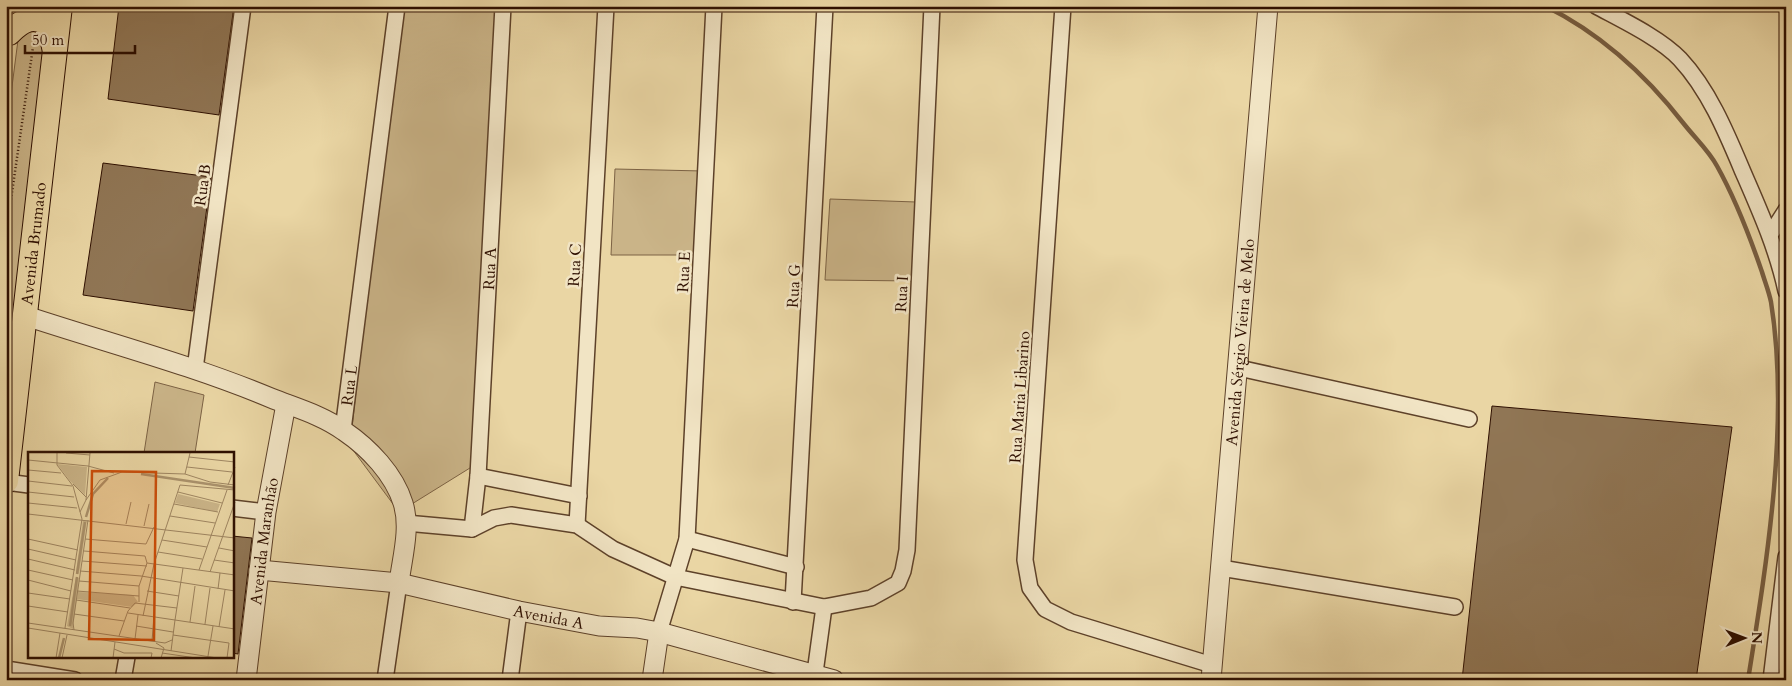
<svg xmlns="http://www.w3.org/2000/svg" width="1792" height="686" viewBox="0 0 1792 686" font-family="Cardo,serif">
  <style>
    .green { fill: #cab488; stroke: #7c6244 }
    .lines { fill: none; stroke-linecap: round; stroke-linejoin: round }
    .stream { stroke: #785e41; stroke-width: 4.5 }
    .building { fill: #907655; stroke: #2e0f00 }
    .minor-casing { stroke: #5d4129; stroke-width: 18 }
    .tertiary-casing { stroke: #5d4129; stroke-width: 21 }
    .primary-casing { stroke: #2e0f00; stroke-width: 26 }
    .path { stroke: #2e0f00; stroke-width: 2.5; stroke-dasharray: 1 2.5; stroke-linecap: butt }
    .minor { stroke: #f1e4c4; stroke-width: 15 }
    .tertiary { stroke: #f1e4c4; stroke-width: 19 }
    .primary { stroke: #ead6a4; stroke-width: 24 }
    .labels { text-anchor: middle; stroke-width: 5; stroke-linejoin: round; paint-order: stroke }
    .street-label { font-size: 16px; fill: #2e0f00; stroke: #f1e4c4 }
    .inset-river { fill: none; stroke: #aa926c; stroke-width: 2.5 }
    .inset-road { fill: none; stroke: #9f8662; stroke-width: 1 }
    .view { fill: #cc4e0a; fill-opacity: 0.15; stroke: #cc4e0a; stroke-width: 2.5 }
    .inset-edge { fill: none; stroke: #2e0f00; stroke-width: 2.5 }
  </style>
  <rect width="100%" height="100%" fill="#ead6a4"/>
  <filter id="stains"><feTurbulence type="fractalNoise" baseFrequency=".004" numOctaves="4"/><feColorMatrix values="0 0 0 0 .2 0 0 0 0 .09 0 0 0 0 .02 0 0 0 .5 -.17"/></filter>
  <radialGradient id="worn" r=".72"><stop offset=".6" stop-color="#630" stop-opacity="0"/><stop offset="1" stop-color="#630" stop-opacity=".3"/></radialGradient>
  <g class="green">
    <path d="M400 6H497L478 463 399 512 350 446 394 44Z"/>
    <path d="M33 27 46 38 6 441V133L18 40Z"/>
    <path d="M615 169 703 171 700 255H611Z"/>
    <path d="M830 199 916 202 914 281 825 280Z"/>
    <path d="M155 382 204 395 195 453H144Z"/>
  </g>
  <g class="lines">
    <path class="stream" d="M1545 6C1602 34 1646 75 1684 124 1695 138 1709 151 1717 166 1736 200 1750 237 1762 272 1765 282 1769 292 1771 302 1790 421 1767 561 1748 680"/>
  </g>
  <g class="building">
    <path d="M119 6H234L219 115 108 99Z"/>
    <path d="M103 163 211 177 193 311 83 295Z"/>
    <path d="M1492 406 1732 427 1696 680H1462Z"/>
    <path d="M232 536 252 538 238 654 232 653Z"/>
  </g>
  <g class="lines">
    <defs>
      <g id="minor">
        <path d="M1063 6 1025 560 1030 588 1045 609 1071 622 1212 665"/>
        <path d="M1596 6C1622 20 1660 38 1680 59 1709 90 1727 134 1743 172 1760 211 1777 249 1786 291"/>
        <path d="M1770 235 1786 210"/>
        <path d="M1239 368 1469 419"/>
        <path d="M195 369 243 6"/>
        <path id="s1" d="M343 430 397 6"/>
        <path d="M478 476 579 496"/>
        <path d="M6 482 29 485"/>
        <path d="M232 508 266 512"/>
        <path d="M406 523 472 529 494 518 511 515 577 525 613 549 675 577 824 607 871 598 898 583 903 571 907 550 932 6"/>
        <path d="M577 525 606 6"/>
        <path id="s2" d="M472 529 478 476 503 6"/>
        <path d="M687 539 796 567"/>
        <path d="M1221 568 1455 607"/>
        <path d="M793 602 825 6"/>
        <path d="M659 632 687 539 714 6"/>
        <path d="M6 669 75 680"/>
        <path d="M123 680 127 657"/>
        <path d="M385 680 399 583"/>
        <path d="M510 680 519 611"/>
        <path d="M814 680 824 607"/>
        <path d="M1771 680 1786 557"/>
      </g>
      <g id="tertiary">
        <path d="M26 316C108 343 192 365 271 398 296 408 322 415 344 431 369 448 394 474 403 503 411 528 402 558 399 583"/>
        <path id="s3" d="M259 570 399 583 519 611 599 626 637 628 659 632 834 680"/>
        <path id="s4" d="M246 680 266 512 286 404"/>
        <path d="M652 680 659 632"/>
        <path id="s5" d="M1211 680 1268 6"/>
      </g>
      <g id="primary">
        <path d="M9 33C22 20 34 13 50 26L54 47"/>
        <path id="s6" d="M6 481 60 6"/>
      </g>
    </defs>
    <use href="#minor" class="minor-casing"/>
    <use href="#tertiary" class="tertiary-casing"/>
    <use href="#primary" class="primary-casing"/>
    <path class="path" d="M6 234 33 47"/>
    <use href="#minor" class="minor"/>
    <use href="#tertiary" class="tertiary"/>
    <use href="#primary" class="primary"/>
  </g>
  <g class="labels">
    <g class="street-label">
      <text transform="translate(202 185) rotate(-82)" y="6">Rua B</text>
      <text dy="6" stroke="none"><textPath href="#s6" startOffset="239">Avenida Brumado</textPath></text>
      <text transform="translate(574 265) rotate(-87)" y="6">Rua C</text>
      <text dy="6" stroke="none"><textPath href="#s2" startOffset="261">Rua A</textPath></text>
      <text transform="translate(683 272) rotate(-87)" y="6">Rua E</text>
      <text transform="translate(793 286) rotate(-87)" y="6">Rua G</text>
      <text transform="translate(901 294) rotate(-87)" y="6">Rua I</text>
      <text dy="6" stroke="none"><textPath href="#s5" startOffset="339">Avenida Sérgio Vieira de Melo</textPath></text>
      <text dy="6" stroke="none"><textPath href="#s1" startOffset="45">Rua L</textPath></text>
      <text transform="translate(1019 397) rotate(-86)" y="6">Rua Maria Libarino</text>
      <text dy="6" stroke="none"><textPath href="#s4" startOffset="140">Avenida Maranhão</textPath></text>
      <text dy="6" stroke="none"><textPath href="#s3" startOffset="294">Avenida A</textPath></text>
    </g>
  </g>
  <g transform="translate(28 452)">
    <rect width="206" height="206" fill="#ead6a4"/>
    <path d="M29 12 59 15 57 43 42 29ZM150 42 192 52 189 60 147 51ZM55 68H59L51 122 48 120ZM48 125 51 126 45 177 39 174ZM50 140 105 143 110 150 104 155 49 147Z" fill="#cab488"/>
    <path class="inset-river" d="M113 22 207 36M58 65 65 42 80 26M49 122 57 70M42 174 49 125M31 206 36 186"/>
    <path class="inset-road" d="M29 1V13L45 34 54 67 37 176M38 1 62 3M161 5 207 10M0 8 60 14 86 21M159 15 204 20M0 18 33 21M157 22 162 1M0 29 44 34M45 32 58 45M200 33 207 15M0 40 46 45M150 40 194 51M58 48 72 28 94 20 157 22 182 30 207 33M0 51 49 56M146 52 190 60M52 60 58 48 62 1M0 62 207 86M142 64 187 71M98 72 103 50M116 74 121 52M0 87 50 98M57 87 118 92 126 75M134 88 179 95M191 96 207 99M0 97 48 108M56 99 117 104 119 111 111 134V150M130 100 174 107M0 107 47 118M186 108 207 111M54 109 119 114M119 111 207 123M0 118 45 128M171 118 199 38M52 119 113 124 207 139M182 120 207 50M0 128 43 139M51 129 111 134M190 137 192 121M49 139 111 144M119 139 151 144M0 141 42 147M48 148 102 156M0 154 40 160M100 161 147 168 155 116M46 162 96 169M115 164 126 112 152 33 207 38M162 170 167 134M0 171 137 191 144 188M177 172 182 136M108 174 145 180M191 175 197 138M0 176 189 206M46 178 45 171 60 68M145 183 201 191 199 206M91 184 100 159 107 151 149 156M107 187 110 163M124 189 126 165M128 191 136 196 133 206M86 197 96 201H124L123 206M143 199 147 168 207 177M134 201 168 206M180 204 185 174M28 206 32 181M34 206 39 183M85 206 87 190"/>
    <path class="view" d="M64 19 128 20 126 188 61 187Z"/>
    <rect width="206" height="206" class="inset-edge"/>
  </g>
  <rect width="1792" height="686" fill="none" stroke="#ead6a4" stroke-width="25"/>
  <rect x="8" y="8" width="1777" height="671" fill="none" stroke="#2e0f00" stroke-width="2.5"/>
  <rect x="12" y="12" width="1767" height="661" fill="none" stroke="#2e0f00"/>
  <g transform="translate(1744 638) rotate(89)" stroke="#f1e4c4" stroke-width="4" paint-order="stroke">
  <path d="M0-4L9 19L0 12L-9 19Z" fill="#2e0f00"/>
  <text y="-8" font-size="14" font-weight="bold" text-anchor="middle" fill="#2e0f00">N</text>
  </g>
  <path d="M25 45v8h110v-8" fill="none" stroke="#2e0f00" stroke-width="2.5"/>
  <text x="32" y="45" font-size="15" fill="#2e0f00" stroke="#f1e4c4" stroke-width="4" paint-order="stroke">50 m</text>
  <rect width="100%" height="100%" filter="url(#stains)"/>
  <rect width="100%" height="100%" fill="url(#worn)"/>
</svg>
